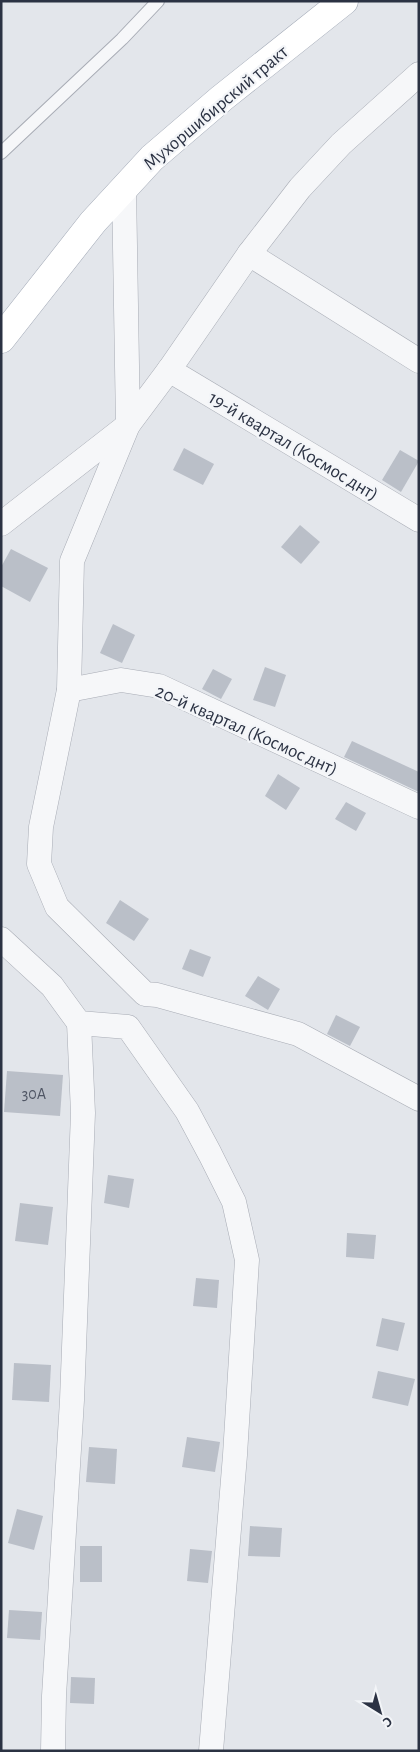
<svg xmlns="http://www.w3.org/2000/svg" width="420" height="1752" viewBox="0 0 420 1752" font-family="'Alegreya Sans',sans-serif">
  <style>
    .building { fill: #babfc8 }
    .lines { fill: none; stroke-linecap: round; stroke-linejoin: round }
    .lane-casing { stroke: #a8acb5; stroke-width: 14 }
    .street-casing { stroke: #a8acb5; stroke-width: 25 }
    .primary-casing { stroke: #a2a9b6; stroke-width: 29 }
    .lane { stroke: #f6f7f9; stroke-width: 12 }
    .street { stroke: #f6f7f9; stroke-width: 24 }
    .primary { stroke: #fff; stroke-width: 28 }
    .labels { text-anchor: middle; stroke-width: 4.5; stroke-linejoin: round; paint-order: stroke }
    .number-label { font-size: 16px; fill: #4f5564 }
    .street-label { font-size: 19px; fill: #2b3243; stroke: #f3f5f8 }
  </style>
  <rect width="100%" height="100%" fill="#e3e6eb"/>
  <g class="building">
    <path d="M184 448 214 464 203 485 173 470Z"/>
    <path d="M400 450 419 461 401 492 382 480Z"/>
    <path d="M300 525 320 542 301 564 281 547Z"/>
    <path d="M11 549 48 568 30 602 1 586V567Z"/>
    <path d="M113 624 135 635 122 663 100 653Z"/>
    <path d="M265 667 286 675 275 707 253 700Z"/>
    <path d="M213 669 232 679 221 699 202 689Z"/>
    <path d="M352 741 419 772V792L344 757Z"/>
    <path d="M278 774 300 788 286 810 265 796Z"/>
    <path d="M346 802 366 813 356 831 335 819Z"/>
    <path d="M120 900 149 919 134 941 106 923Z"/>
    <path d="M190 949 211 957 203 977 182 969Z"/>
    <path d="M258 976 280 989 268 1010 245 996Z"/>
    <path d="M336 1015 360 1027 350 1046 327 1034Z"/>
    <path d="M7 1071 63 1075 60 1116 4 1112Z"/>
    <path d="M108 1175 134 1179 129 1208 104 1203Z"/>
    <path d="M20 1203 53 1207 48 1245 15 1241Z"/>
    <path d="M347 1233 376 1235 374 1259 346 1257Z"/>
    <path d="M196 1278 219 1280 217 1308 193 1306Z"/>
    <path d="M382 1318 405 1323 398 1351 376 1346Z"/>
    <path d="M14 1363 51 1365 49 1402 12 1400Z"/>
    <path d="M378 1371 415 1379 408 1406 372 1398Z"/>
    <path d="M187 1437 220 1442 215 1472 182 1467Z"/>
    <path d="M89 1447 117 1449 115 1484 86 1482Z"/>
    <path d="M17 1509 43 1516 34 1550 8 1543Z"/>
    <path d="M250 1526 282 1528 280 1557 248 1556Z"/>
    <rect x="80" y="1546" width="22" height="36"/>
    <path d="M190 1549 212 1551 208 1583 187 1581Z"/>
    <path d="M9 1610 42 1612 40 1640 7 1638Z"/>
    <path d="M71 1677 95 1678 94 1704 70 1703Z"/>
  </g>
  <g class="lines">
    <defs>
      <path id="lane" d="M1 153 122 39 158 1"/>
      <g id="street">
        <path d="M124 187 128 425 72 561 69 690 41 827 39 864 57 907 145 994 157 995 298 1034 419 1099"/>
        <path d="M249 254 419 361"/>
        <path d="M169 370 419 520"/>
        <path d="M1 524 128 425 169 370 249 254 300 188 341 144 419 74"/>
        <path d="M69 690 121 680 159 686 419 807"/>
        <path d="M1 939 52 986 79 1023 128 1027 187 1111 210 1154 234 1202 247 1260 235 1455 211 1751"/>
        <path d="M53 1751 54 1696 72 1400 83 1113 79 1023"/>
      </g>
      <path id="primary" d="M1 339 93 222 152 158 222 98 344 1"/>
    </defs>
    <use href="#lane" class="lane-casing"/>
    <use href="#street" class="street-casing"/>
    <use href="#primary" class="primary-casing"/>
    <use href="#lane" class="lane"/>
    <use href="#street" class="street"/>
    <use href="#primary" class="primary"/>
  </g>
  <g class="labels">
    <g class="number-label">
      <text x="34" y="1099">30А</text>
    </g>
    <g class="street-label">
      <text transform="translate(215 107) rotate(-40)" y="7">Мухоршибирский тракт</text>
      <text transform="translate(294 445) rotate(31)" y="7">19-й квартал (Космос днт)</text>
      <text transform="translate(247 729) rotate(24)" y="7">20-й квартал (Космос днт)</text>
    </g>
  </g>
  <rect width="420" height="1752" fill="none" stroke="#2b3243" stroke-width="5"/>
  <g transform="translate(380 1712) rotate(143)" stroke="#f3f5f8" stroke-width="4" paint-order="stroke">
  <path d="M0-4L9 19L0 12L-9 19Z" fill="#2b3243"/>
  <text y="-8" font-size="14" font-weight="bold" text-anchor="middle" fill="#2b3243">С</text>
  </g>
</svg>
